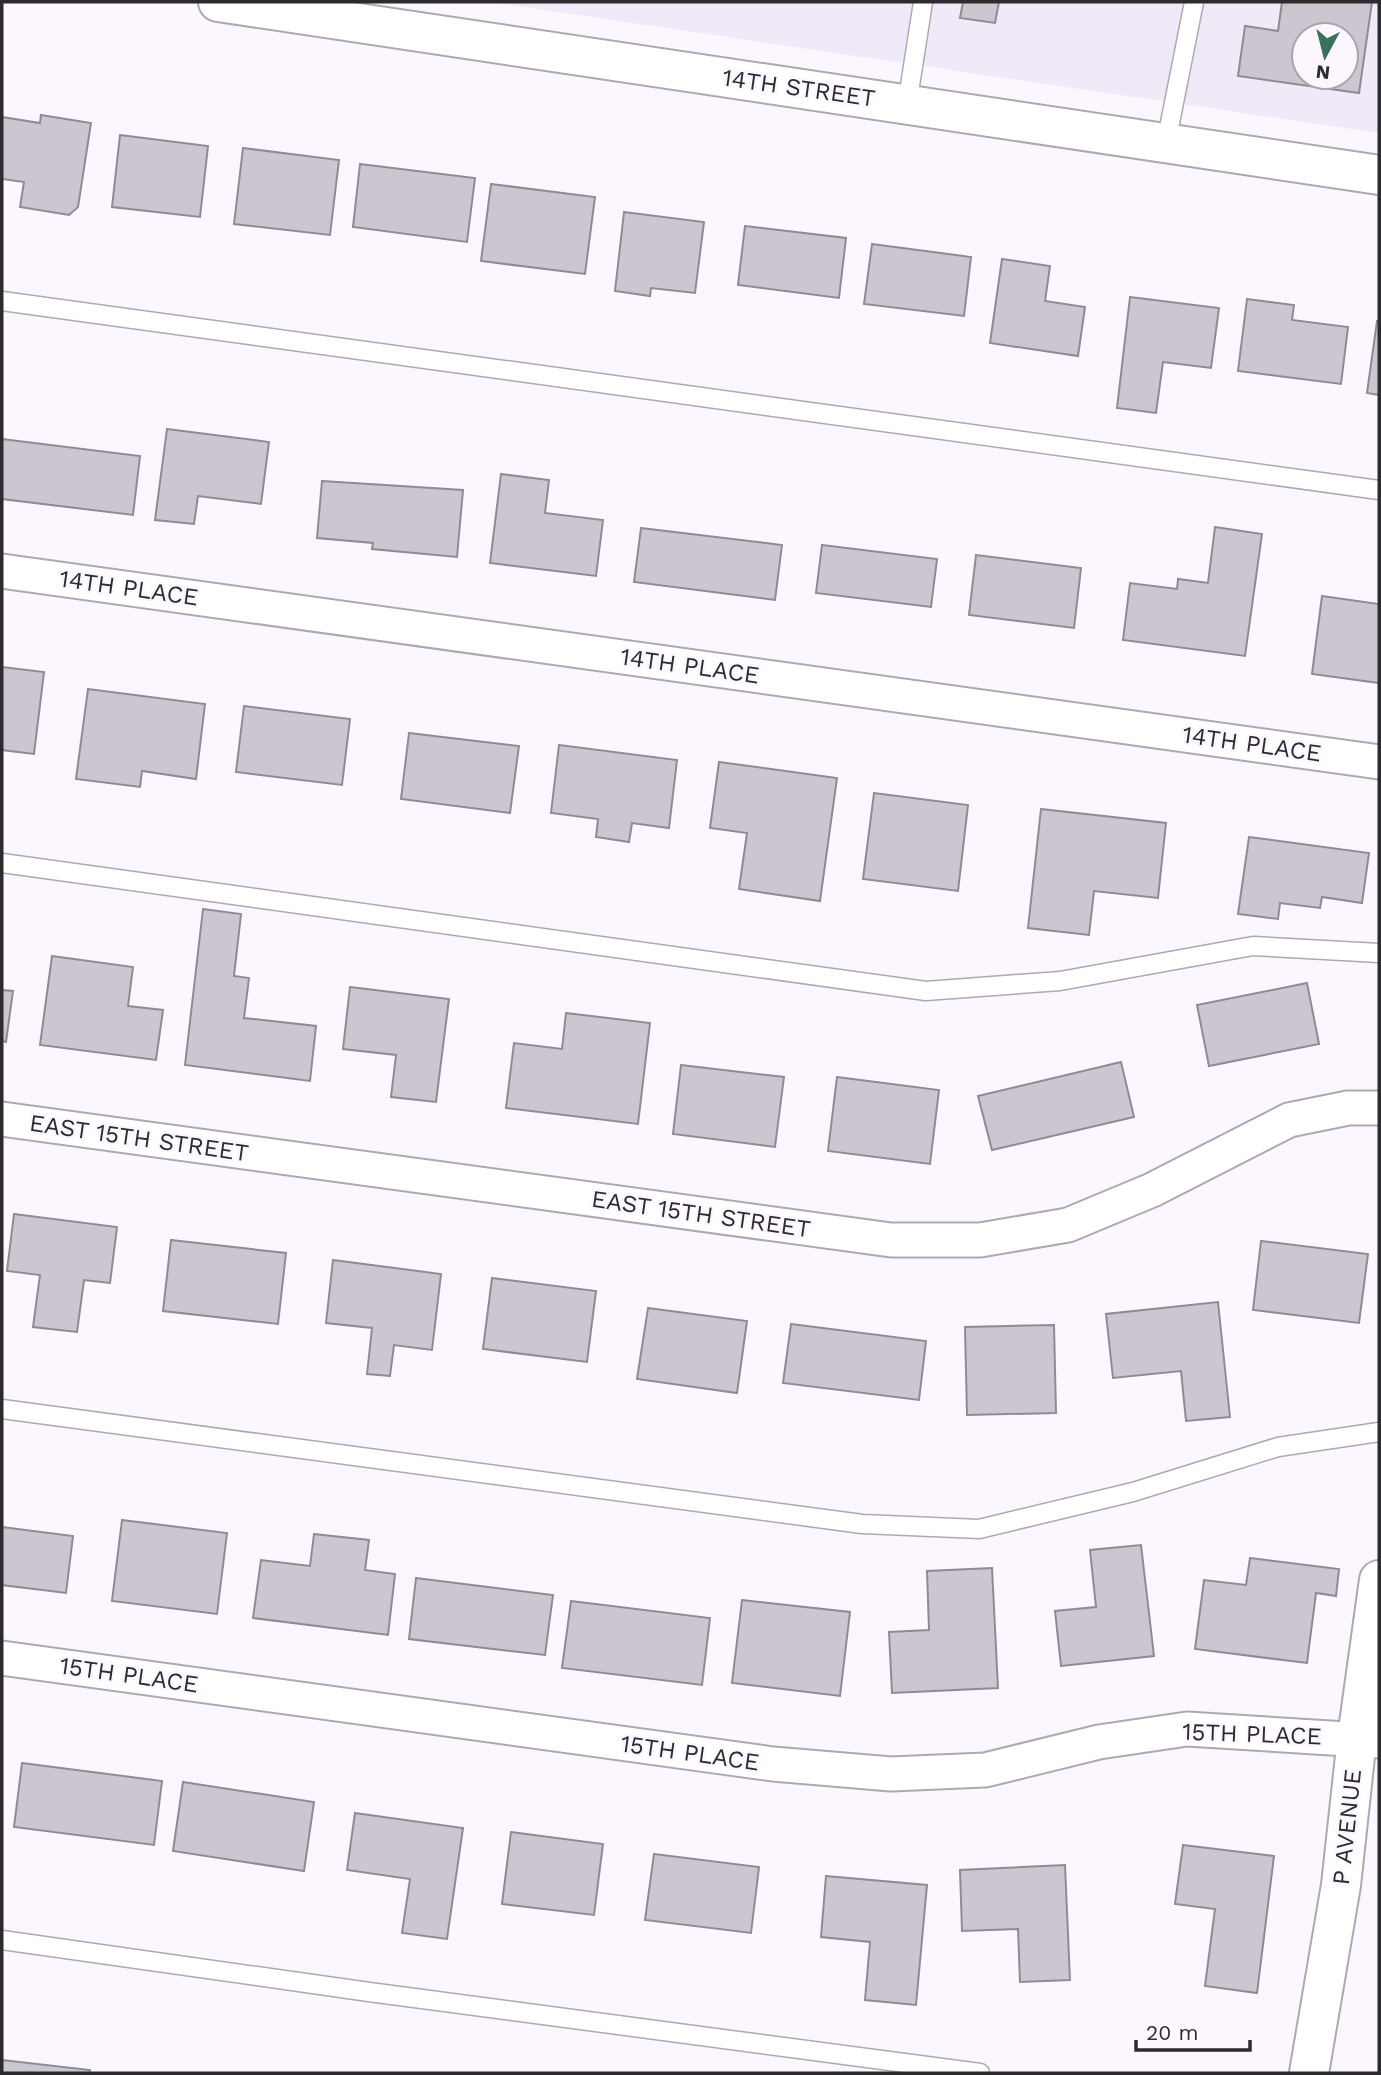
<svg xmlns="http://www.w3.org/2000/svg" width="1381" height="2075" viewBox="0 0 1381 2075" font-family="'Work Sans',sans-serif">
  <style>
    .built { fill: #f0e9f8; fill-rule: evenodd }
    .building { fill: #cbc6cf; stroke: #8f8b93; stroke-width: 2; fill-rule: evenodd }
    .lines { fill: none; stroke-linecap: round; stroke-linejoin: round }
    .service-casing { stroke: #ada9b1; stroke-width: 21 }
    .minor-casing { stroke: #ada9b1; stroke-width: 37 }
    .tertiary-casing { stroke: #ada9b1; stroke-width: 42 }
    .secondary-casing { stroke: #ada9b1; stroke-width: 42 }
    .service { stroke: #fff; stroke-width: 18 }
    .minor { stroke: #fff; stroke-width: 33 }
    .tertiary { stroke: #fff; stroke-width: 38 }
    .secondary { stroke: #fff; stroke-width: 38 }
    .labels { text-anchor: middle; stroke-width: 5; stroke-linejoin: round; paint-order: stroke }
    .street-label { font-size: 24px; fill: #2c2b2e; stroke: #fbf6ff }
  </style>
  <rect width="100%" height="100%" fill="#fbf6ff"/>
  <path class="built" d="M491 2H1379V133L957 71ZM1304 35H1346V77H1304Z"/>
  <g class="building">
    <path d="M963 2H999L995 23 960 18Z"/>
    <path d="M1282 2H1372L1359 93 1238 76 1245 26 1278 31ZM1304 35H1346V77H1304Z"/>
    <path d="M41 115 91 123 78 207 69 215 20 207 24 182 2 179V117L40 123Z"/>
    <path d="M120 135 208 146 200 217 112 207Z"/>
    <path d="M243 148 339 160 330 235 234 224Z"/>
    <path d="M360 164 475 178 467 242 353 227Z"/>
    <path d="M491 184 595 197 585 274 481 261Z"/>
    <path d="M624 212 704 222 695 293 651 288 650 296 615 291Z"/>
    <path d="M745 226 846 238 839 298 738 285Z"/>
    <path d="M872 244 971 257 964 316 864 304Z"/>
    <path d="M1002 259 1050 266 1045 301 1085 307 1078 356 990 343Z"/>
    <path d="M1130 297 1219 308 1211 368 1163 362 1156 413 1117 408Z"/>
    <path d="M1247 299 1294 305 1292 320 1348 327 1341 384 1238 371Z"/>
    <path d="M1377 321H1379V395L1367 393Z"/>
    <path d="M167 429 269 442 261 504 198 496 194 524 155 520Z"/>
    <path d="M2 439 140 456 133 515 2 499Z"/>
    <path d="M501 474 549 480 545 513 603 520 596 576 490 563Z"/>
    <path d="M322 481 463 490 457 557 372 549 373 543 317 538Z"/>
    <path d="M1215 527 1262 534 1245 656 1123 640 1130 583 1177 589 1178 579 1208 583Z"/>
    <path d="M641 528 782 545 775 600 634 582Z"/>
    <path d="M822 545 937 559 931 607 816 593Z"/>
    <path d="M976 555 1081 568 1074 628 969 615Z"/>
    <path d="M1322 596 1379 604V683L1312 674Z"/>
    <path d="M2 667 44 672 34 754 2 750Z"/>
    <path d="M88 689 205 704 196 779 142 771 140 787 76 779Z"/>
    <path d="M244 706 350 719 342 785 236 772Z"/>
    <path d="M409 733 519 746 510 813 401 799Z"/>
    <path d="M559 745 677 760 669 828 632 823 629 842 596 837 598 819 551 813Z"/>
    <path d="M719 762 837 778 820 901 739 889 747 833 710 828Z"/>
    <path d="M874 793 968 805 958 891 863 879Z"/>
    <path d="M1041 809 1166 823 1158 898 1094 891 1089 935 1028 928Z"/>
    <path d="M1249 837 1369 853 1362 903 1322 897 1320 908 1280 903 1278 919 1238 914Z"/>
    <path d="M203 909 241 914 234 976 249 978 244 1018 316 1026 310 1081 185 1065Z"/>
    <path d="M52 956 133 967 128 1006 163 1010 156 1060 40 1045Z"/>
    <path d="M1307 983 1319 1044 1209 1066 1197 1005Z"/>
    <path d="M350 987 449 999 436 1102 391 1097 396 1055 343 1049Z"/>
    <path d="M2 990 13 991 6 1042 2 1041Z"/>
    <path d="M566 1013 650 1023 638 1124 506 1108 514 1043 562 1049Z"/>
    <path d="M1121 1062 1134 1117 992 1150 978 1096Z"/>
    <path d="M681 1065 784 1077 775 1147 673 1134Z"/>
    <path d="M837 1077 939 1090 930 1164 828 1151Z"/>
    <path d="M14 1214 117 1227 110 1283 84 1280 77 1332 33 1327 40 1275 7 1271Z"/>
    <path d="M171 1240 286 1253 278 1324 163 1311Z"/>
    <path d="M1261 1241 1368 1254 1359 1323 1253 1310Z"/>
    <path d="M333 1260 441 1274 432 1350 394 1345 390 1376 367 1374 372 1328 326 1323Z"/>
    <path d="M492 1278 596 1291 587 1362 483 1349Z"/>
    <path d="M1218 1302 1230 1417 1186 1421 1181 1371 1113 1378 1106 1314Z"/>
    <path d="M648 1308 747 1321 737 1393 637 1379Z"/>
    <path d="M791 1324 926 1341 919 1400 783 1383Z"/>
    <path d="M1054 1325 1056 1413 967 1415 965 1327Z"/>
    <path d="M122 1520 227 1533 217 1614 112 1601Z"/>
    <path d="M2 1527 73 1536 66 1593 2 1585Z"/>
    <path d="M314 1534 369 1540 365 1570 395 1574 388 1635 253 1618 261 1560 310 1566Z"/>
    <path d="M1141 1545 1154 1656 1061 1666 1055 1611 1096 1607 1090 1550Z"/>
    <path d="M1250 1558 1339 1569 1336 1596 1316 1593 1307 1663 1195 1649 1204 1580 1246 1585Z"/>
    <path d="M992 1568 998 1688 892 1693 889 1632 929 1630 927 1571Z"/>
    <path d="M416 1578 553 1595 545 1655 409 1639Z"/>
    <path d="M742 1600 850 1612 840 1696 732 1683Z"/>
    <path d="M571 1601 710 1618 702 1685 562 1668Z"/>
    <path d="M22 1763 162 1781 154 1845 14 1827Z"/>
    <path d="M183 1782 314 1802 304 1871 173 1851Z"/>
    <path d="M355 1813 463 1828 447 1939 402 1933 410 1879 347 1870Z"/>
    <path d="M511 1832 603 1844 594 1915 502 1904Z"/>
    <path d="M1183 1845 1274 1856 1257 1993 1205 1986 1215 1909 1175 1904Z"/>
    <path d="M654 1854 759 1867 751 1933 645 1920Z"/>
    <path d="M1065 1865 1070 1980 1020 1982 1018 1929 962 1931 960 1870Z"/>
    <path d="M826 1876 927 1885 916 2005 865 2000 870 1942 821 1937Z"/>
    <path d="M2 2060 90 2070 89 2073H2Z"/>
  </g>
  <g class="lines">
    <defs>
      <g id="service">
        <path d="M907 105 923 2"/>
        <path d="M1166 143 1194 2"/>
        <path d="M2 301 1379 490"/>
        <path d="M2 863 926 991 1060 981 1253 946 1379 953"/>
        <path d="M2 1409 862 1524 979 1529 1133 1492 1278 1447 1379 1432"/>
        <path d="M2 1940 369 1992 980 2073"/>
      </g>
      <g id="minor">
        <path d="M2 571 1379 762"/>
        <path d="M2 1119 891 1240H980L1068 1225 1152 1190 1289 1120 1348 1108H1379"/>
        <path d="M2 1658 773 1764 891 1774 985 1770 1099 1742 1187 1729 1379 1741"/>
      </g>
      <path id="tertiary" d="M1309 2073 1341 1885 1357 1738 1379 1580"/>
      <path id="secondary" d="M218 2 1379 175"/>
    </defs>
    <use href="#service" class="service-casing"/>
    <use href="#minor" class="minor-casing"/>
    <use href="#tertiary" class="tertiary-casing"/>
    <use href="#secondary" class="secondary-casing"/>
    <use href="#service" class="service"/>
    <use href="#minor" class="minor"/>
    <use href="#tertiary" class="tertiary"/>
    <use href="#secondary" class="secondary"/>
  </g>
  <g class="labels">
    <g class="street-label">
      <text transform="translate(799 88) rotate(8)" y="8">14TH STREET</text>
      <text transform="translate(129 588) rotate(8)" y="8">14TH PLACE</text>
      <text transform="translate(690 666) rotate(8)" y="8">14TH PLACE</text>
      <text transform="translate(1252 744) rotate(8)" y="8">14TH PLACE</text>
      <text transform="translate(139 1138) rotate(8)" y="8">EAST 15TH STREET</text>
      <text transform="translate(701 1214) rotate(8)" y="8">EAST 15TH STREET</text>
      <text transform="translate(129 1675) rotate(8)" y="8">15TH PLACE</text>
      <text transform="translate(1252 1734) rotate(2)" y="8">15TH PLACE</text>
      <text transform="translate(690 1753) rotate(8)" y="8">15TH PLACE</text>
      <text transform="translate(1347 1827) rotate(-84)" y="8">P AVENUE</text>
    </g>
  </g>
  <rect width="1381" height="2075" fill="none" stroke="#2c2b2e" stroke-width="7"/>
  <g transform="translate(1325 56) rotate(187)"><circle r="33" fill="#fbf6ff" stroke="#a8a5ab" stroke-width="2"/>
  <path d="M0-5L12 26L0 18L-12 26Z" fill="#39725b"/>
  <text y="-10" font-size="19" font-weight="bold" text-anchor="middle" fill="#2c2b2e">N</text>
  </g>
  <path d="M1136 2040v10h114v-10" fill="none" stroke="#2c2b2e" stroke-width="3.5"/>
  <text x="1146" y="2040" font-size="21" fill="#2c2b2e" stroke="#fbf6ff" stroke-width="5" paint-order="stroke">20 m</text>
</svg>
